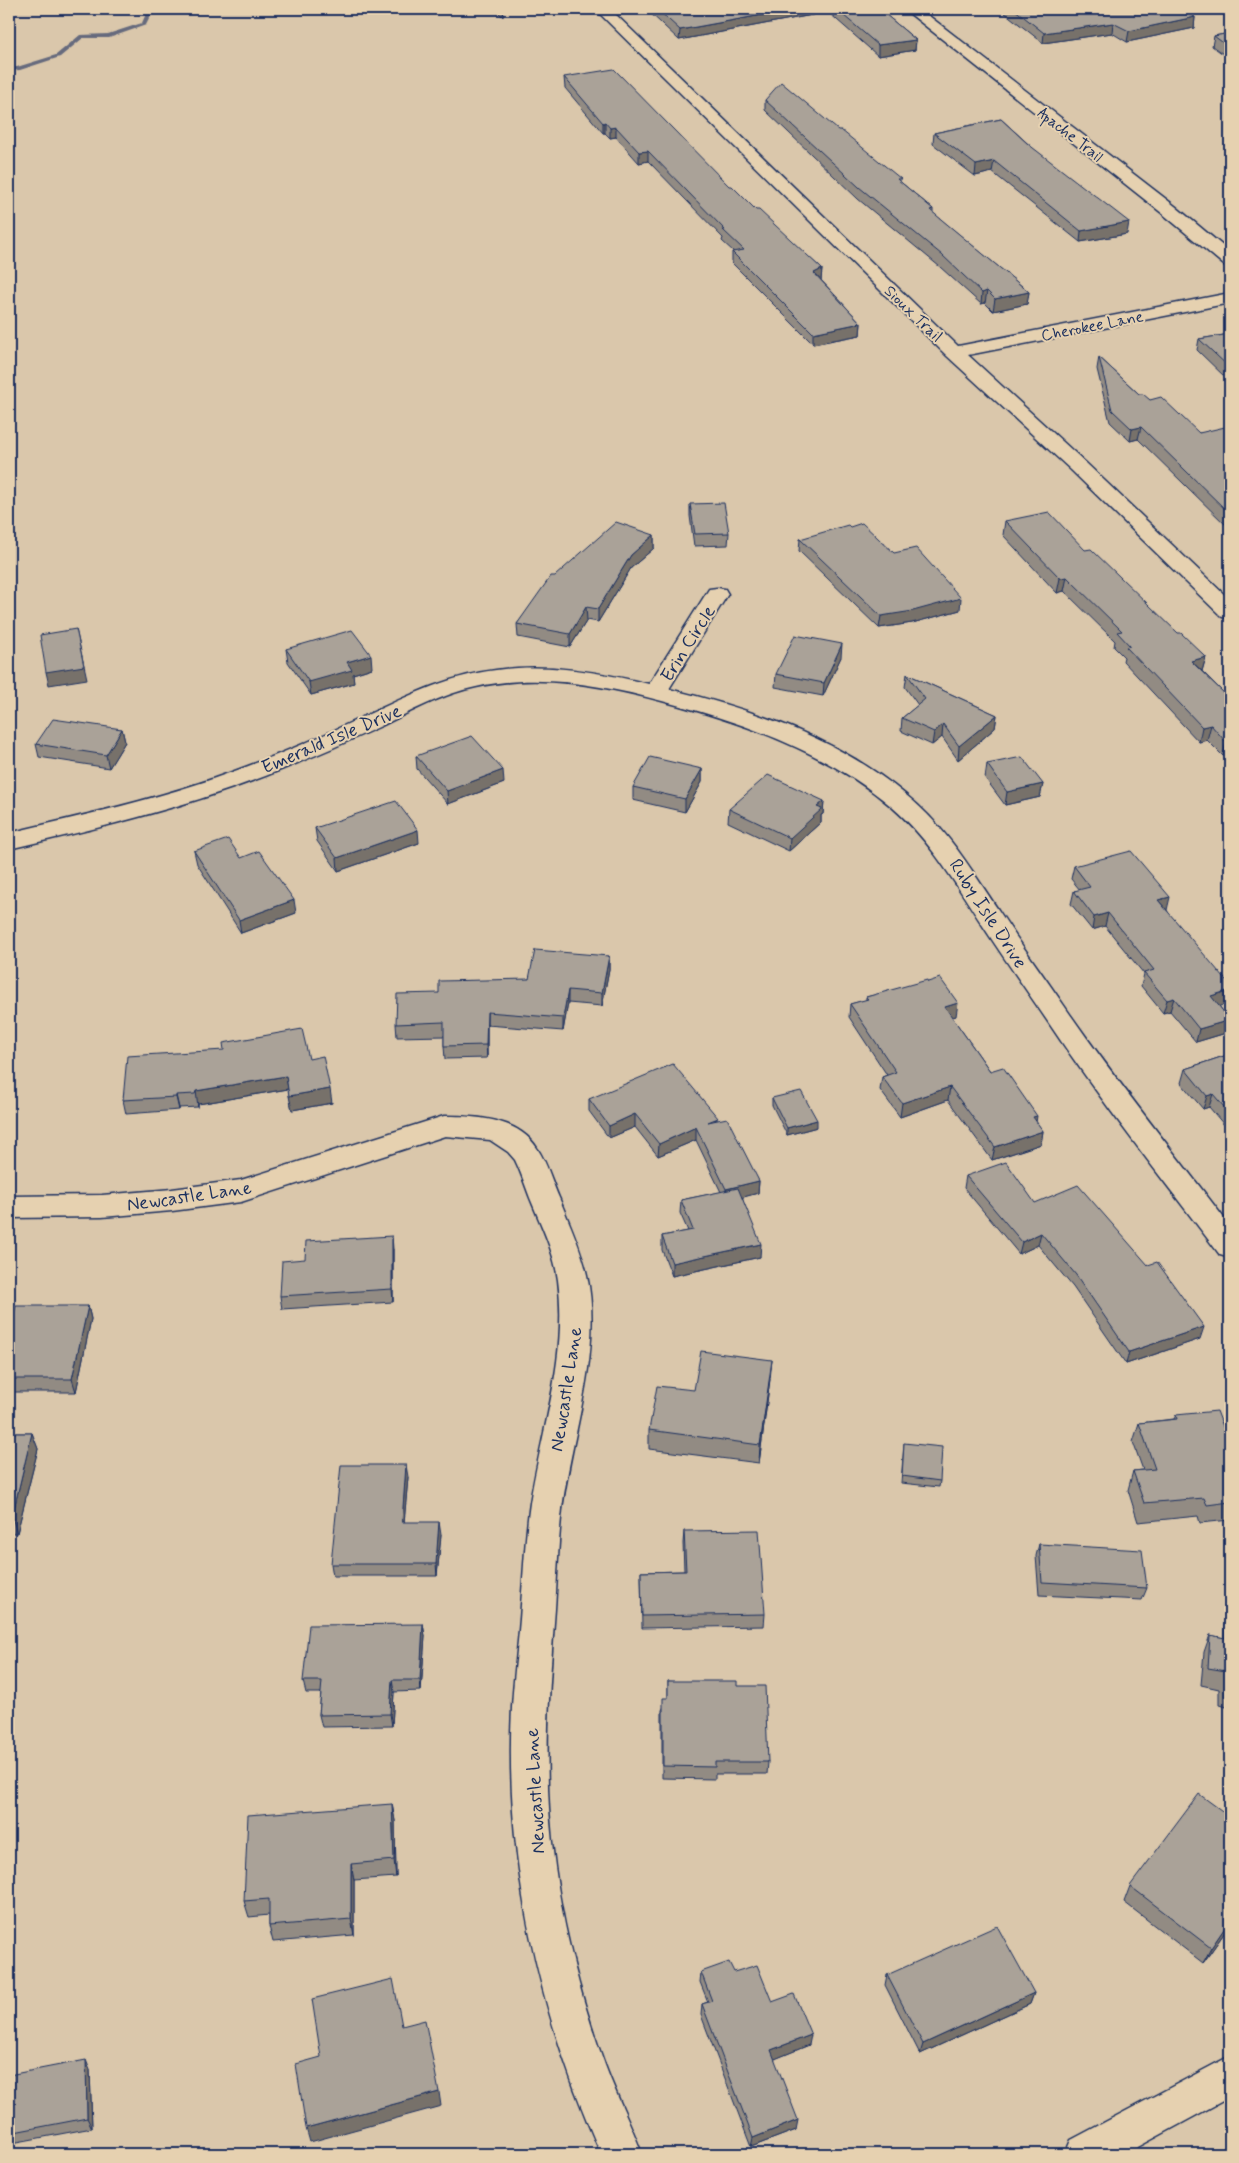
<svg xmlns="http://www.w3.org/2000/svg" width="1239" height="2163" viewBox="0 0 1239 2163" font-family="Mynerve,sans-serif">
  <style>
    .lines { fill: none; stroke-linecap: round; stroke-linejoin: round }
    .stream { fill: #666b7d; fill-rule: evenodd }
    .minor-casing { stroke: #1b2f5e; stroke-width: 3 }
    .minor { fill: #e6d1b0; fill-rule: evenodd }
    .wall { fill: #928b83; stroke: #1b2f5e }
    .shaded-wall { fill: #77716a; stroke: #1b2f5e }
    .building { fill: #aaa298; stroke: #1b2f5e }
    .labels { text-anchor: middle; stroke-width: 4; stroke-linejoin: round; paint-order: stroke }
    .far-street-label { font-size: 16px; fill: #1b2f5e; stroke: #e6d1b0 }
    .street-label { font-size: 19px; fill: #1b2f5e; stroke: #e6d1b0 }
  </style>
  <rect width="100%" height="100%" fill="#dac7ab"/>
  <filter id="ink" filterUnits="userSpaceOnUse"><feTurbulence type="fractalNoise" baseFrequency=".02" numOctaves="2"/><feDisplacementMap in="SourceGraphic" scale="10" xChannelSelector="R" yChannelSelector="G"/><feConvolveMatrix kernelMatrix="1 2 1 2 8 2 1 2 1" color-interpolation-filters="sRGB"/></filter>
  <g filter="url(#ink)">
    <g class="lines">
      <path class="stream" d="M148 9H154L146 25 109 38H83L60 57 20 70 9 71V67H17L56 55 80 35 108 34 142 23Z"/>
      <defs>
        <g id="minor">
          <path d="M595 9H610L958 346 1230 293V303L968 355 1085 462 1230 600V618L1222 617 1071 470 947 356Z"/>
          <path d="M904 9H920L1175 206 1230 252V266L1224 265 1163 214Z"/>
          <path d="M717 588 725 589 728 594 669 689C754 710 838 738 906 795 946 827 971 869 999 911 1019 942 1042 973 1063 1004 1115 1080 1174 1152 1230 1226V1258L1220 1255C1161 1177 1100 1100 1046 1019 1025 988 1003 957 983 926 955 883 930 840 892 807 826 751 744 723 662 701 602 685 538 673 476 687 442 694 410 712 379 727 347 742 315 756 283 769 195 805 101 828 9 849V833C84 815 159 799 232 772 273 757 314 740 354 721 400 700 445 676 496 670 547 663 600 672 649 684L709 589Z"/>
          <path d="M444 1116C476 1116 518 1118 537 1148 548 1164 552 1183 560 1200 570 1225 581 1248 587 1275 604 1354 569 1440 561 1518 558 1548 557 1579 555 1609 550 1676 545 1742 549 1809 555 1895 575 1983 605 2065 616 2095 631 2124 642 2154H601C539 2014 504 1861 512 1707 514 1672 519 1639 521 1605 524 1571 525 1536 530 1503 542 1429 568 1355 558 1280 554 1251 541 1225 530 1198 525 1185 521 1172 515 1160L508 1152 490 1140 445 1136 241 1202 172 1211 102 1217 9 1218V1196L102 1195 172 1189 241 1180Z"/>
          <path d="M1230 2056V2097L1125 2154H1065L1071 2140Z"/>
        </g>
      </defs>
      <use href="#minor" class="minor-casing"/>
      <use href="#minor" class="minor"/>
    </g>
    <g class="wall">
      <path d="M495 9H504L503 17Z"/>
      <path d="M646 9H879L916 40 915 50 878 56 828 12 679 40Z"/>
      <path d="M1000 9H1182L1195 17 1194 28 1127 42 1112 33 1043 43Z"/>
      <path d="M1230 33V59L1212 46 1214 36Z"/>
      <path d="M564 77 729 186 822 269 821 280 861 323 860 335 813 344 732 263V252H734L722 241 723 238 648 161 639 163 616 137 610 138 605 133H603L565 88Z"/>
      <path d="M765 100 838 130 933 209V213L1029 292 1027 304 993 311 985 303 981 304 940 267 858 199 765 110Z"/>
      <path d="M1001 119 1127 234 1080 242 992 172 975 176 933 144 934 133Z"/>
      <path d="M1230 334V388L1226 384 1227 379 1197 350 1199 339Z"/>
      <path d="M1099 357 1139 394 1150 400 1199 433 1230 432V529L1138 439 1130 441 1110 422 1097 369Z"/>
      <path d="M690 504 729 533 728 545 694 546 690 516Z"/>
      <path d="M1005 521 1085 550 1178 633 1206 657 1202 671 1230 699V754L1223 756 1207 740 1199 742 1123 661 1124 657 1114 647 1115 641 1064 591 1057 593 1003 535Z"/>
      <path d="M654 535V548L631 568 598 622 587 620 570 647 518 637 517 624 555 576Z"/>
      <path d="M800 539 894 553 960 610 912 623 879 628 799 551Z"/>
      <path d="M286 649 372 668 353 674 354 683 311 695 288 662Z"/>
      <path d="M841 657 823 696 775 687 776 674Z"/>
      <path d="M907 674 997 715 995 728 958 760 942 737 932 745 901 731 902 718 918 705 905 687Z"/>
      <path d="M122 729 125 742 109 768 39 757 36 744Z"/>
      <path d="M416 756 504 783 448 804 417 769Z"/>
      <path d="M987 764 1043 784 1040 797 1005 805 985 778Z"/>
      <path d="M702 769V782L685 812 633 800V787Z"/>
      <path d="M824 801 823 814 821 815V822L789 851 728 822 729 809Z"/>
      <path d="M315 828 419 843 338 871 317 841Z"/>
      <path d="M194 851 241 858 296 913 241 933 197 864Z"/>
      <path d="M1074 866 1167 910 1219 1006 1230 1020 1226 1033 1196 1042 1170 1011 1163 1013 1141 986 1144 974 1105 926 1092 930 1071 904 1074 891 1080 890 1071 879Z"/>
      <path d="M609 956V969L602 1006 568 1003 563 1031 487 1025V1058L445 1059 444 1046V1036L397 1037 396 1024 439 993 529 979Z"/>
      <path d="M928 982 956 1016 952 1017 990 1071 1036 1122 1043 1131 1041 1144 992 1160 948 1100 900 1117 880 1090 882 1077 887 1075 849 1017 850 1004 866 1000V997Z"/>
      <path d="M1230 1054V1132L1209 1107 1203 1109 1181 1083 1185 1069Z"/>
      <path d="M309 1059 332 1103 292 1110 288 1089 198 1104V1107L179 1108V1110L126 1114 123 1100Z"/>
      <path d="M772 1098 817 1127 787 1135 772 1105Z"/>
      <path d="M589 1099 718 1120 759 1181 758 1193 742 1197 760 1257 672 1276 662 1250V1236L688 1231 680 1213 681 1200 721 1192 696 1140 658 1156 635 1127 609 1138 589 1111Z"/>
      <path d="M966 1176 1035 1203 1200 1339 1126 1364 1073 1287 1038 1245 1019 1254 964 1188Z"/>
      <path d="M393 1249V1302L282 1309 280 1296 305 1259Z"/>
      <path d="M88 1306 91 1319 76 1392H9V1334Z"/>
      <path d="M770 1379 759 1463 649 1449V1430L694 1390Z"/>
      <path d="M1176 1415 1230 1445V1520L1200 1523 1198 1516 1138 1522 1128 1490 1133 1471 1143 1470 1133 1442 1139 1423 1174 1419Z"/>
      <path d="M9 1433H32L38 1449 17 1533H9Z"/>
      <path d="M904 1443 940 1481 939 1487 901 1483Z"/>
      <path d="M408 1477 404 1522 441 1535 437 1576H333L331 1564Z"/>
      <path d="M684 1531 765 1614 764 1626 642 1628 641 1572 684 1571 683 1543Z"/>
      <path d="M1039 1544 1147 1588 1142 1600 1039 1595 1036 1556Z"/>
      <path d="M1230 1598V1708L1219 1705V1689L1201 1685 1204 1652 1210 1635 1224 1638 1225 1610Z"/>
      <path d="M423 1624 425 1636 421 1691 394 1692 392 1726 322 1727 319 1715 321 1693H306L303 1681Z"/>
      <path d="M668 1681 737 1686 768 1762 767 1774H715V1779L662 1778V1710L668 1698Z"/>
      <path d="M392 1804 395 1821 396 1877 354 1880V1935L273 1942 269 1926V1915L249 1917 244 1901Z"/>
      <path d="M1225 1813 1230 1925 1203 1963 1124 1902 1130 1886Z"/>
      <path d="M701 1972H734L772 2002 809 2045 774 2059 796 2130 751 2147 701 2015 702 2004 708 2002 700 1982Z"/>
      <path d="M887 1975 1034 1993 1030 2004 920 2054 885 1985Z"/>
      <path d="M90 2070 92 2128 12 2143V2154H9V2075Z"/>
    </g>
    <g class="shaded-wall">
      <path d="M795 9H828V12L679 40 680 30Z"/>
      <path d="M1195 17 1194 28 1127 42 1129 31Z"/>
      <path d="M1113 23 1112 33 1043 43 1044 33Z"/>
      <path d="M916 40 915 50 878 56V45Z"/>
      <path d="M605 122V133H603V123Z"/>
      <path d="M616 127V137L610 138V128Z"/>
      <path d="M648 151V161L639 163V152Z"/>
      <path d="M994 161 992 172 975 176 976 165Z"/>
      <path d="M1129 222 1127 234 1080 242 1081 231Z"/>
      <path d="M822 269 821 280 813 284 814 273Z"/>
      <path d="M987 291 985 303 981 304 982 293Z"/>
      <path d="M1029 292 1027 304 993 311 995 299Z"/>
      <path d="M861 323 860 335 813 344V333Z"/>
      <path d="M1141 427 1138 439 1130 441 1132 429Z"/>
      <path d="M654 535V548L631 568 598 622V609L631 555Z"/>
      <path d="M1067 577 1064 591 1057 593 1060 578Z"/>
      <path d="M961 598 960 610 912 623 879 628 881 616Z"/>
      <path d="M586 607 587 620 570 647V634Z"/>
      <path d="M76 629 87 679 49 685 46 672Z"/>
      <path d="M842 644 841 657 823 696 824 683Z"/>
      <path d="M371 655 372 668 353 674 354 683 311 695 309 682 347 662Z"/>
      <path d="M1206 657 1202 671 1191 661Z"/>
      <path d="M997 715 995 728 958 760 959 746Z"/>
      <path d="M943 724 942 737 932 745 934 732Z"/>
      <path d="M1211 725 1207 740 1199 742 1202 727Z"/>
      <path d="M122 729 125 742 109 768 106 755Z"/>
      <path d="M1230 741V754L1223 756 1226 742Z"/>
      <path d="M702 769V782L685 812V799Z"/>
      <path d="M503 770 504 783 448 804 447 791Z"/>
      <path d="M1043 784 1040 797 1005 805 1007 792Z"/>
      <path d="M824 801 823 814 821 815V822L789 851 790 838 817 807Z"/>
      <path d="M418 830 419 843 338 871 337 858Z"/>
      <path d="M1170 897 1167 910 1158 900Z"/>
      <path d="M294 900 296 913 241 933 239 920Z"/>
      <path d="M1108 913 1105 926 1092 930 1094 917Z"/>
      <path d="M609 956V969L602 1006V993Z"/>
      <path d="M568 990V1003L563 1031V1018Z"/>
      <path d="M1230 990V1003L1207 1010 1211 996Z"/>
      <path d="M1174 998 1170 1011 1163 1013 1167 1000Z"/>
      <path d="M958 1003 956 1016 943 1020 945 1007Z"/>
      <path d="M487 1012V1058L486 1045Z"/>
      <path d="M1230 1020 1226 1033 1196 1042 1199 1029Z"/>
      <path d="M286 1076 288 1089 198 1104V1107L196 1091Z"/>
      <path d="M950 1087 948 1100 900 1117 902 1103Z"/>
      <path d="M330 1089 332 1103 292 1110 289 1096Z"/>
      <path d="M1213 1094 1209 1107 1203 1109 1207 1096Z"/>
      <path d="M176 1095 179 1108V1110L176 1097Z"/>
      <path d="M635 1114V1127L609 1138V1126Z"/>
      <path d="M1037 1116 1035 1129 1033 1117Z"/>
      <path d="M817 1120V1127L787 1135V1128Z"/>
      <path d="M696 1127V1140L658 1156 659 1144Z"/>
      <path d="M1043 1131 1041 1144 992 1160 995 1147Z"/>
      <path d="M759 1181 758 1193 726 1202V1189Z"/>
      <path d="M1041 1233 1038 1245 1019 1254 1022 1242Z"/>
      <path d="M392 1236 393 1249V1302L392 1289Z"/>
      <path d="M761 1244 760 1257 672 1276V1263Z"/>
      <path d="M88 1306 91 1319 76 1392 72 1379Z"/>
      <path d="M1204 1327 1200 1339 1126 1364 1129 1352Z"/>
      <path d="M772 1360 770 1379 759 1463 760 1445Z"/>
      <path d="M32 1433 38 1449 17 1533 12 1517Z"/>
      <path d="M406 1465 408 1477 403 1535 402 1522Z"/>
      <path d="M439 1522 441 1535 437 1576 436 1564Z"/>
      <path d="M423 1624 425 1636 421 1691 420 1680Z"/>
      <path d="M392 1680 394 1692 392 1726 390 1714Z"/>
      <path d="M392 1804 395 1821 396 1877 394 1860Z"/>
      <path d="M351 1864 354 1880V1935L351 1919Z"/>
      <path d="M1230 1920V1925L1203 1963 1211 1948Z"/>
      <path d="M1034 1993 1030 2004 920 2054 923 2044Z"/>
      <path d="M811 2035 809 2045 770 2061 771 2050Z"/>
      <path d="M86 2060 90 2070 92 2128 87 2118Z"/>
      <path d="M439 2092 441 2106 310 2142 306 2128Z"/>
      <path d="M798 2120 796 2130 751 2147 753 2138Z"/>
      <path d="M9 2138 12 2143V2154H9Z"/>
    </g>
    <g class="building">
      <path d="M657 9H795L680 30Z"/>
      <path d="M836 9H879L916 40 878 45Z"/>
      <path d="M1014 9H1182L1195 17 1129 31 1113 23 1044 33Z"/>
      <path d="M1230 33V48L1214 36Z"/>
      <path d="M614 69 729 186H732L756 210H759L822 269 814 273 861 323 813 333 732 252 744 250 723 230H725L648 151 639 152 616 127 610 128 605 122 603 123 564 77Z"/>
      <path d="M781 82 838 130H841L901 179H897L933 209 930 210 1029 292 995 299 987 291 982 293 942 255 859 187 765 100Z"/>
      <path d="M1001 119 1028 144 1129 222 1081 231 994 161 976 165 934 133Z"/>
      <path d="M1230 334V368L1199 339Z"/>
      <path d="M1099 357 1139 394H1143L1150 400 1161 397 1199 433 1225 427 1230 432V514L1141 427 1132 429 1112 410Z"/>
      <path d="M724 503 729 533 695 534 690 504Z"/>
      <path d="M1049 512 1085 550 1091 549 1178 633H1181L1206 657 1191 661 1230 699V741L1226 742 1211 725 1202 727 1126 647 1130 646 1117 632 1122 631 1067 577 1060 578 1005 521Z"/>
      <path d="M616 522 654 535 631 555 598 609 586 607 570 634 517 624 551 576H555Z"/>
      <path d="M862 523 894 553 916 548 961 598 913 611 881 616 800 539 848 525 850 527Z"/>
      <path d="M76 629 84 666 46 672 40 635Z"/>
      <path d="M352 630 371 655 347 662 352 670 309 682 286 649Z"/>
      <path d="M795 635 842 644 824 683 776 674Z"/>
      <path d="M907 674 997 715 959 746 943 724 934 732 902 718 925 699Z"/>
      <path d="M53 719 122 729 106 755 36 744Z"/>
      <path d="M472 736 503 770 447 791 416 756Z"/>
      <path d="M650 757 702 769 685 799 633 787Z"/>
      <path d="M1022 757 1043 784 1007 792 987 764Z"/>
      <path d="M768 775 824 801 817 807 822 809 790 838 729 809Z"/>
      <path d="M396 801 418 830 337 858 315 828Z"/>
      <path d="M228 839 241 858 259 851 294 900 239 920 194 851Z"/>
      <path d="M1131 851 1170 897 1158 900 1230 985V990L1211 996 1230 1020 1199 1029 1174 998 1167 1000 1144 973 1154 970 1108 913 1094 917 1074 891 1090 887 1074 866Z"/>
      <path d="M535 950 609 956 602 993 568 990 563 1018 487 1012 486 1045 444 1046V1022L396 1024 397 994 439 993V981L529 979Z"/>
      <path d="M940 978 958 1003 945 1007 990 1071 1003 1067 1037 1116 1033 1117 1043 1131 995 1147 950 1087 902 1103 882 1077 896 1072 850 1004 868 999 866 997 927 980 928 982Z"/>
      <path d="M302 1029 309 1059 323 1056 330 1089 289 1096 286 1076 196 1091 195 1094 176 1095V1097L123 1100 127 1056 224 1050 223 1043Z"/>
      <path d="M1230 1054V1114L1213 1094 1207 1096 1185 1069Z"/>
      <path d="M673 1064 718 1118 708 1122 727 1118 759 1181 726 1189 696 1127 659 1144 635 1114 609 1126 589 1099Z"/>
      <path d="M801 1091 817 1120 787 1128 772 1098Z"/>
      <path d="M1006 1162 1035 1203 1078 1185 1148 1265 1157 1262 1204 1327 1129 1352 1076 1275 1041 1233 1022 1242 966 1176Z"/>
      <path d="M738 1188 761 1244 672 1263 662 1236 693 1230 681 1200Z"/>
      <path d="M392 1236V1289L280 1296 282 1261 305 1259 306 1241Z"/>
      <path d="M16 1306H88L72 1379H9V1334Z"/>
      <path d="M701 1351 772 1360 760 1445 649 1430 657 1386 694 1390Z"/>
      <path d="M1217 1411 1230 1445V1502L1207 1505 1204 1498 1144 1503 1133 1471 1155 1469 1139 1423 1177 1419 1176 1415Z"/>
      <path d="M9 1433H32L12 1517H9Z"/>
      <path d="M904 1443 942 1447 940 1481 902 1476Z"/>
      <path d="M341 1465H406L402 1522H439L436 1564H331Z"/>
      <path d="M759 1530 765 1614 642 1616 641 1572 686 1571 684 1531Z"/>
      <path d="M1039 1544 1142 1550 1147 1588 1042 1582Z"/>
      <path d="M423 1624 420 1680H392L390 1714 319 1715 322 1681H303L309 1625Z"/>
      <path d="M1210 1635 1230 1639V1689L1226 1688V1671L1208 1668Z"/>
      <path d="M668 1681H737V1686H765L768 1762H715V1767L663 1766V1698H668Z"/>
      <path d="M1199 1794 1225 1813 1230 1808V1920L1211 1948 1130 1886Z"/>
      <path d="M392 1804 394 1860 351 1864V1919L269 1926V1899L244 1901 248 1815Z"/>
      <path d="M997 1926 1034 1993 923 2044 887 1975Z"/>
      <path d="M729 1962 734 1972 757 1965 772 2002 794 1994 811 2035 771 2050 798 2120 753 2138 702 2004 712 2001 701 1972Z"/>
      <path d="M393 1979 402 2026 425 2020 439 2092 306 2128 296 2064 321 2057 312 1999Z"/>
      <path d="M86 2060 87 2118 9 2133V2075Z"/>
    </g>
  </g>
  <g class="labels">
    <g class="far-street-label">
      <text transform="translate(1071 134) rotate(38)" y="6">Apache Trail</text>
      <text transform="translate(914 313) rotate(44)" y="6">Sioux Trail</text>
      <text transform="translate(1092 325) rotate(-11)" y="6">Cherokee Lane</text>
    </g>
    <g class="street-label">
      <text transform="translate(687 643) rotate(-58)" y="7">Erin Circle</text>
      <text transform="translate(331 738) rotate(-23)" y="7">Emerald Isle Drive</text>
      <text transform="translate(989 913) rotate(57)" y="7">Ruby Isle Drive</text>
      <text transform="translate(189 1195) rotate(-8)" y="7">Newcastle Lane</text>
      <text transform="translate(565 1389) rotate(-81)" y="7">Newcastle Lane</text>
      <text transform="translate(534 1791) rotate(-93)" y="7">Newcastle Lane</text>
    </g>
  </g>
  <rect width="1239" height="2163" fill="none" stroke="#e6d1b0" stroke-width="30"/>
  <rect x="15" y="15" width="1209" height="2133" fill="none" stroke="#1b2f5e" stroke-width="2" filter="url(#ink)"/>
</svg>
